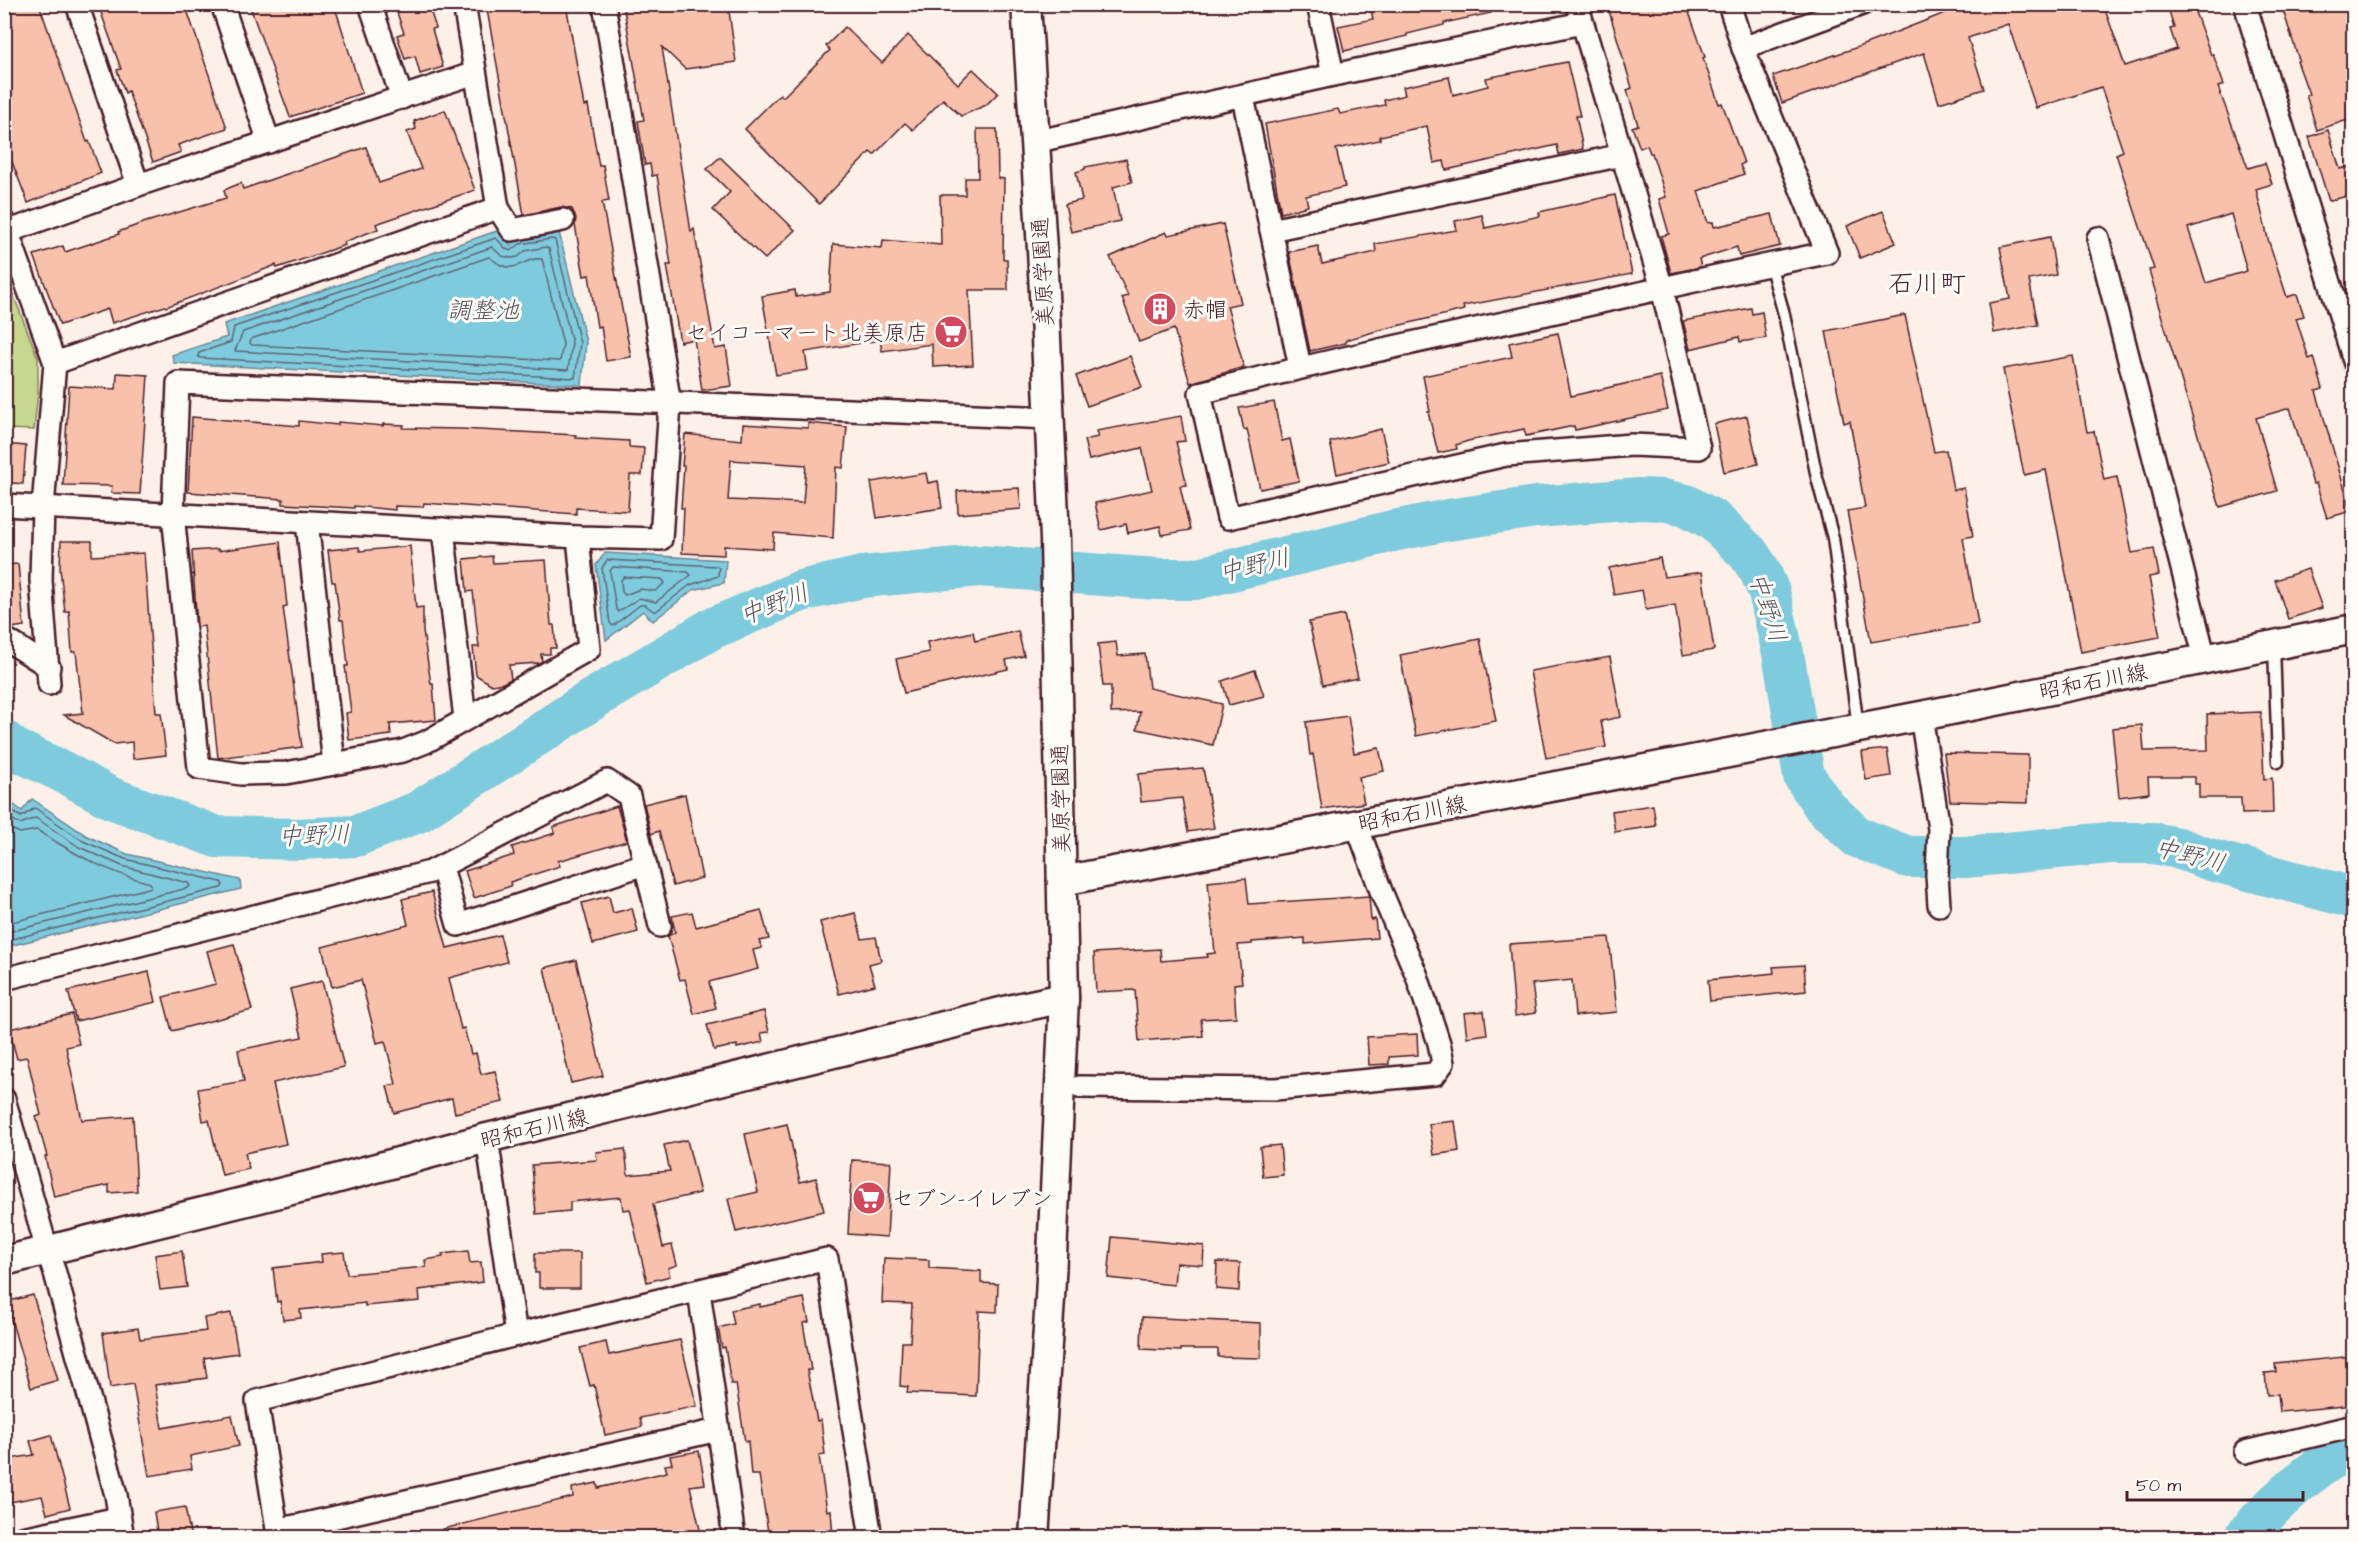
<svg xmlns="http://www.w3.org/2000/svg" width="2358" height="1542" viewBox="0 0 2358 1542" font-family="'Architects Daughter','Klee One',sans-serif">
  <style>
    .green { fill: #c6d88d; stroke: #887c5c; stroke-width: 1.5 }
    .water { fill: #7fcbde; stroke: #6a8696; stroke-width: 1.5 }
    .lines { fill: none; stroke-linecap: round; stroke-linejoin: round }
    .shore { stroke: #5f6473; stroke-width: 1.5 }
    .river { stroke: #7fcbde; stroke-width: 42 }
    .building { fill: #f8c1ac; stroke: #4a1f2b; stroke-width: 1.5; fill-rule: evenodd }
    .lane-casing { stroke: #4a1f2b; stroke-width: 15 }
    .street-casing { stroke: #4a1f2b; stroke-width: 26 }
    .secondary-casing { stroke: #4a1f2b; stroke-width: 33 }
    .lane { stroke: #fdfcf7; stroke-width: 10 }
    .street { stroke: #fdfcf7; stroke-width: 21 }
    .secondary { stroke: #fdfcf7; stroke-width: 28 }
    .labels { text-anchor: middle; stroke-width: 6; stroke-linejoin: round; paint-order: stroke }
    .street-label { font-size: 22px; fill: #4a1f2b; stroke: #fdfcf7 }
    .poi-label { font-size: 22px; fill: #4a1f2b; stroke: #fdfcf7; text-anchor: start }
    .water-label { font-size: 24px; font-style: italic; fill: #5a5361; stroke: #fdfcf7 }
    .quarter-label { font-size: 26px; fill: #4a1f2b; stroke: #fdfcf7 }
  </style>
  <rect width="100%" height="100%" fill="#fcf0e8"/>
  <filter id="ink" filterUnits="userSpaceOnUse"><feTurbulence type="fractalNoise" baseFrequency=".0167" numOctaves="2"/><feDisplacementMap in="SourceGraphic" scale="12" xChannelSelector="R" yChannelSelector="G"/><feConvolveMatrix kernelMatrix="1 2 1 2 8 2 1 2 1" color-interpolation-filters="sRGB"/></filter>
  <g filter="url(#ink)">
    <path class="green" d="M4 271 38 358V392L34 430 5 429Z"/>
    <g class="water">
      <path d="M500 230 511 246 515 239 559 232 586 342 582 385 174 363 172 355 227 337 224 324Z"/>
      <path d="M605 553 726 560 724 583 693 590 653 621 643 611 606 640 596 565Z"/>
      <path d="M5 798 22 811 32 799 87 836 127 854 240 880 241 889 5 947Z"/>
    </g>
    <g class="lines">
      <g class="shore">
        <path d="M496 238 506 249 511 251 520 244 552 239 555 240 580 343 575 378 200 358 198 356 199 353 231 342 234 327Z"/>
        <path d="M492 247 502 256 511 258 518 257 525 251 546 247 549 249 572 343 568 370 235 351 243 332Z"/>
        <path d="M489 257C493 260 497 263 501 265 517 273 527 256 542 259L563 344 560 361 252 345 250 343 251 339Z"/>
        <path d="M607 560 716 566 719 568 718 576 690 585 655 612 645 605H640L613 626 610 623 602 568Z"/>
        <path d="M613 567 688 572 691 575 656 602 639 598 618 612 616 609 610 571Z"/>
        <path d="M624 577 662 579 665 583 655 591 640 589 625 595 622 592 621 580Z"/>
        <path d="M4 806 21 817 35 808 83 841 125 859 221 882 223 885 221 888 4 941"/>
        <path d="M4 815 20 824 36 818 79 847 122 866 188 883 190 886 188 888 4 933"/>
        <path d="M4 826 20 833 37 830C76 855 104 871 150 883L152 886 149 888 4 924"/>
      </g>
      <g class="river">
        <path d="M4 741 14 749 61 771 111 798 217 837 299 839 356 836 418 812 593 699 711 629 801 591 862 577 979 566 1158 579H1195L1393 531 1448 520 1536 507 1640 499 1663 500 1686 505 1713 520 1748 553 1760 571 1769 592 1783 653 1804 776 1824 806 1857 837 1908 857H1965L2110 843H2153L2178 848 2211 860 2354 898"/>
        <path d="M2244 1538C2274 1502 2312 1468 2354 1446"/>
      </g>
    </g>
    <g class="building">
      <path d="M6 4H39L87 142 89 141 101 173 28 203 12 162 4 165V10L8 9Z"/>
      <path d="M98 4H185L227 128 178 145 181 152 153 162 128 91 125 93 117 70 121 69Z"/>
      <path d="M249 4H334L362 93 290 117Z"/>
      <path d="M394 4H428L436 28 432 29 443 67 420 74 415 56 405 59 397 35 404 33Z"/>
      <path d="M486 4H518L520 13 566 4 584 106 588 105 599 166 603 165 609 201 602 202 631 357 606 361 601 326 597 327 589 275 584 276 575 225 576 218 572 209 561 207 524 215Z"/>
      <path d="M623 4H654V10L694 4H728L736 62 685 69 662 47 691 232 694 229 715 349 726 347 732 386 702 390 694 339 680 342 667 265H671L657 175 652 176 650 164 645 165 638 121 644 120Z"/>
      <path d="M1395 4H1490L1491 13 1444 23V25L1407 34V36L1344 51 1338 26 1373 19 1371 10Z"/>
      <path d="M1607 4H1686L1705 57 1703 58 1719 104 1722 103 1744 163 1740 165 1744 174 1698 191 1708 223 1713 222 1714 227 1772 214 1780 246 1739 256 1737 247 1699 259 1701 267 1671 273 1661 236 1669 234 1659 199 1666 197 1652 153H1650L1647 145 1640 148 1632 127 1638 125 1627 90 1632 88Z"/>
      <path d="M1968 4H2103L2125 66 2177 49 2170 29 2174 28 2167 4H2192L2211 55 2213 54 2224 85 2218 87 2248 168 2265 163 2272 184 2256 189 2268 239 2287 297 2297 294 2304 316 2296 318 2309 359 2314 357 2323 389 2316 391 2351 511 2327 518 2316 483 2313 484 2290 408 2256 418 2277 491 2220 507 2156 298 2157 297 2149 270 2154 269 2116 154 2123 151 2101 87 2036 108 2008 24 1968 38 1984 89 1939 103 1924 53 1782 103 1773 76 1858 47ZM2231 214 2247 271 2206 283 2188 228Z"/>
      <path d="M2281 4H2354V118L2317 130 2306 95 2309 94 2297 61 2299 60Z"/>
      <path d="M845 27 882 63 908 35 958 84 973 69 998 93 986 105 961 116 943 99 913 130 905 123 874 155 870 152 819 204 745 129 780 94 783 97 830 50 826 46Z"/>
      <path d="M1567 62 1580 116H1576L1583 149 1559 154 1557 145 1446 170 1444 161 1434 163 1427 126 1380 136V140L1336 149 1345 187 1306 196 1308 206 1281 213 1265 124 1338 109 1340 114 1385 105 1384 100 1405 95 1403 87 1449 77 1453 95 1488 86 1486 78Z"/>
      <path d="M445 110 475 190 376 224 378 229 344 242 345 245 277 268 276 265 166 307 165 306 112 323 108 309 60 325 34 255 63 246 65 252 119 234 118 232 146 222 226 198 224 190 241 183 243 189 366 147 379 183 421 169 407 132 416 129 414 121Z"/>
      <path d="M977 129H997L998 178 1004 179 1003 259H1007L1008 290H969L973 365 933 367 932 344 882 351 880 340 805 352 808 370 776 375 762 296 795 290 796 297 830 292 833 244 882 248 883 240 941 245 940 195H965V178H978Z"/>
      <path d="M2328 130 2340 169 2354 165V194L2329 201 2309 137Z"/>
      <path d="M720 157 795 230 765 259 713 210 730 192 707 169Z"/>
      <path d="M1126 159 1132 182 1113 187 1120 221 1071 232 1065 204 1082 200 1076 172 1085 169V167Z"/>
      <path d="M1615 195 1632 274 1463 306 1464 310 1380 330 1346 340V343L1310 351 1289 252 1318 246 1322 264 1376 252 1375 244 1457 230 1455 221 1482 215 1485 228 1540 216 1539 212Z"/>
      <path d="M1883 211 1896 243 1860 258 1847 226Z"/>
      <path d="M1223 224 1241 303 1227 306 1244 367 1190 383 1174 329 1139 342 1122 298 1128 296 1110 257 1166 232 1168 235Z"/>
      <path d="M2050 237 2056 275 2029 280 2038 325 1994 333 1989 303 2010 299 2000 247Z"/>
      <path d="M1751 308 1752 314 1762 312 1766 338 1740 342 1739 337 1690 349 1683 321Z"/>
      <path d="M1905 315 1934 452 1946 450 1953 490 1964 488 1973 536 1963 538 1978 624 1871 642 1847 511 1865 508 1850 421 1844 423 1826 331Z"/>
      <path d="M1558 333 1571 396 1660 376 1668 410 1575 430 1574 426 1526 436 1524 429 1468 441 1456 445 1457 449 1438 453 1428 412H1430L1423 376 1512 357 1509 343Z"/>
      <path d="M1130 356 1142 387 1087 406 1076 376Z"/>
      <path d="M2073 356 2087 432 2094 431 2104 480 2117 477 2132 553 2154 549 2159 575 2149 577 2160 637 2081 652 2046 470 2024 475 2003 369Z"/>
      <path d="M117 373 148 375 140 494 111 493 112 486 63 485 69 386 116 389Z"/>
      <path d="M1274 402 1282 441 1290 439 1299 481 1260 489 1247 429 1244 430 1239 408Z"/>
      <path d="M1181 416 1185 441 1176 442 1187 485 1180 486 1190 530 1162 535 1160 526 1128 533 1126 524 1101 530 1095 503 1152 490 1142 448 1089 460 1084 440 1098 437 1096 431Z"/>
      <path d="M1747 416 1758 464 1724 472 1714 424Z"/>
      <path d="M192 417 299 426V421L338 425V422L383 426V424L404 425 403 428 461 429 576 435V438L629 441V447L644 448 642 475H630L628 511 576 508V514L424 503 423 507 395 506V510L354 506V508L283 504V499L188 492Z"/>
      <path d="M808 423 847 427 843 468 836 467 833 538 774 533 773 549 724 546V555L682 553 684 508H681L684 466H682L685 434 742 440 743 424 808 428ZM731 460 806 465 803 503 728 500Z"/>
      <path d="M1381 429 1389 462 1337 474 1330 442Z"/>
      <path d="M4 444 26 446 23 484 4 482Z"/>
      <path d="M926 473 928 483 938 481 942 508 877 518 871 482Z"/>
      <path d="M1019 488 1021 509 958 514 957 491Z"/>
      <path d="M61 541H92V556L144 553 156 713H161L166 755 133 759 132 742 114 744 64 715 83 713 76 652H72L69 611 65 612 60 568Z"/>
      <path d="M280 542 287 606 283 607 302 747 218 758 204 626 197 627 192 551 218 549V551Z"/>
      <path d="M410 546 416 608 423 607V631L431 684H433L436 720 390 724 391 735 349 740 346 713 351 712 345 666H348L343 620H340L335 582H332L328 550 359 547 360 551Z"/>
      <path d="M492 556 493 563 546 560 551 625H554L556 648H550V654H541L542 661 539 663 509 665 511 679 503 683 492 685 476 675 473 647H479L473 591 467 592 464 559Z"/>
      <path d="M1660 558 1664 577 1702 572 1714 650 1683 655 1675 605 1646 610 1642 590 1614 595 1609 568Z"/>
      <path d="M18 564 24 626 11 628 4 625V565Z"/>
      <path d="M2308 569 2322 608 2288 619 2275 580Z"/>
      <path d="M1344 615 1358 678 1323 685 1309 622Z"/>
      <path d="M1018 631 1024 656 1006 660 1008 669 904 693 896 659 929 652 927 642 973 632 975 641Z"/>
      <path d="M1480 639 1496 721 1416 736 1400 655Z"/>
      <path d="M1116 642 1118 656 1145 654 1149 688 1222 704 1213 745 1137 729 1140 712 1111 713V686H1103L1098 644Z"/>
      <path d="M1610 657 1621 717 1601 721 1606 747 1546 758 1530 671Z"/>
      <path d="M1255 670 1264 696 1229 705 1222 681Z"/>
      <path d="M2261 712 2264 779 2272 778 2273 813 2242 814 2241 798H2199V784H2195V777H2148L2149 793 2119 797 2112 728 2142 725 2144 751 2208 750 2207 714Z"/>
      <path d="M1348 716 1354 753 1379 748 1384 771 1359 777 1364 803 1322 809 1313 754 1310 755 1306 722Z"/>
      <path d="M1887 749 1891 776 1866 780 1862 752Z"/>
      <path d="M1944 753 2028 755V803L1950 801Z"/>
      <path d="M1203 768 1214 828 1188 832 1182 798 1141 802 1138 774Z"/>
      <path d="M685 794 702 878 673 886 659 831 651 834 644 804Z"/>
      <path d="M1653 805 1656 826 1615 832 1612 811Z"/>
      <path d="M617 806 627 841 558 861 560 866 510 882 511 886 474 898 465 871 514 855 512 847 555 833 553 827Z"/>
      <path d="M1246 878 1249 904 1369 896 1371 920 1375 919 1377 938 1305 944V938L1252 942V944L1238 945 1242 983 1234 984 1236 1017 1201 1019 1203 1036 1139 1041 1135 990 1096 992 1094 953 1160 949 1161 961 1208 957 1207 954 1215 953 1208 882Z"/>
      <path d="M432 892 447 948 500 935 507 962 449 978 461 1029 464 1028 471 1054 476 1053 481 1074 495 1071 503 1102 455 1113 452 1098 394 1113 387 1086 396 1084 385 1041 377 1043 361 980 332 987 322 947 408 925 402 899Z"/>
      <path d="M609 896 613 913 632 908 638 932 593 944 582 903Z"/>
      <path d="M761 910 769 939 759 941 762 948 753 950 758 969 709 982 716 1008 694 1014 685 979 680 980 668 936 675 932 672 916 692 912 696 927Z"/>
      <path d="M855 913 862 939 876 937 881 961 869 964 875 985 839 994 820 922Z"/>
      <path d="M1609 937 1617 1012 1575 1016 1572 980 1532 984 1536 1013 1515 1016 1509 944Z"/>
      <path d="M234 944 252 1010 172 1031 163 997 216 984 207 951Z"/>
      <path d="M576 960 603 1076 571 1083 544 968Z"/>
      <path d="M1804 965 1806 991 1710 1001 1708 980 1774 973 1773 967Z"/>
      <path d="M149 972 156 1002 76 1021 68 991Z"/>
      <path d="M322 981 344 1067 273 1083 286 1144 245 1153 249 1169 222 1175 209 1120 203 1121 198 1089 244 1081 238 1050 302 1037 290 989Z"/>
      <path d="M764 1011 769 1032 761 1033 763 1042 737 1048V1045L714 1050 707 1025Z"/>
      <path d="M1484 1011 1487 1034 1467 1037 1464 1013Z"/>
      <path d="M72 1014 79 1044 66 1047 82 1120 133 1116 137 1191 109 1193V1185L54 1197 45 1156H47L36 1117 41 1115 27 1057 17 1059 9 1029Z"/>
      <path d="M1417 1034 1418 1055 1389 1057V1064L1369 1065 1367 1037Z"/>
      <path d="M1455 1121 1459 1151 1434 1155 1429 1124Z"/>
      <path d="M787 1124 800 1182 816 1178 824 1211 736 1232 728 1199 758 1192 745 1134Z"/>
      <path d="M687 1140 700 1193 653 1204 663 1247 672 1245 677 1265 668 1268 670 1276 647 1282 630 1209 623 1210 621 1197 570 1202V1211L536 1214 532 1165 597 1160 596 1152 625 1149 628 1175 670 1171 664 1145Z"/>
      <path d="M1280 1145 1283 1175 1263 1177 1260 1147Z"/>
      <path d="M852 1160 891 1162 887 1237 848 1234Z"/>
      <path d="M1112 1237 1204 1246 1203 1265 1176 1263 1174 1285 1108 1278Z"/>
      <path d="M182 1251 187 1287 160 1290 155 1255Z"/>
      <path d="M468 1251 470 1263 481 1262 483 1282 419 1290 420 1301 365 1306V1303L300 1310 301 1318 283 1320 280 1301 277 1302 273 1268 322 1262 321 1254 344 1252 347 1274 426 1267 425 1260 443 1257 442 1254Z"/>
      <path d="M535 1253H580V1288H539V1273H535Z"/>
      <path d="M884 1258 929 1260V1268L981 1271V1283L998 1284 997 1312 979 1311 976 1396 907 1393 908 1387 900 1386 902 1342H910L912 1304 882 1303Z"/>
      <path d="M1217 1262 1240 1263 1239 1291 1216 1289Z"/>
      <path d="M33 1295 58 1380 31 1388 6 1302Z"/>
      <path d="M804 1298 809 1322 803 1323 811 1370H807L817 1421 821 1420 825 1455 819 1456 827 1511 831 1510 833 1538H769L759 1475H751L748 1441 745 1442 736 1384H731L725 1347 722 1348 718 1328 734 1324 731 1310 760 1304V1307Z"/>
      <path d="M231 1313 238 1353 204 1358 207 1378 155 1385 162 1428 232 1415 239 1446 190 1456 192 1469 149 1476 133 1384 110 1388 103 1333 138 1328 140 1339 206 1331 204 1318Z"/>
      <path d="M1142 1317 1261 1323V1358L1218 1357V1349H1181V1351L1141 1349Z"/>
      <path d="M680 1340 697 1406 640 1418 642 1427 605 1435 594 1385 590 1386 580 1348 606 1342 609 1355Z"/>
      <path d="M2354 1356V1405L2280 1412 2278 1394 2267 1395 2265 1373 2276 1372 2275 1364Z"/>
      <path d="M51 1435 70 1508 47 1514 42 1496 4 1503V1460L34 1455 30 1441Z"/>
      <path d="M699 1451 705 1484 690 1486 702 1538H444L443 1529 573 1497 572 1488 597 1483 598 1488 667 1472 665 1465 672 1464 670 1456Z"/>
      <path d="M185 1507 191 1538H158L154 1512Z"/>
    </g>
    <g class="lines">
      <defs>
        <g id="lane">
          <path d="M1770 264 1784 314 1817 478 1833 538 1858 727"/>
          <path d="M2274 646 2278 762"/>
        </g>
        <g id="street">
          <path d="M77 4 138 185"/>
          <path d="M222 4 269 142"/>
          <path d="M370 4 402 98"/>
          <path d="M1318 4 1333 75"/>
          <path d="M1577 4 1662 288 1699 448 1632 445 1506 455 1228 518 1200 393C1316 363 1434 338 1551 313 1643 293 1734 271 1827 253L1743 48 1729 4"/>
          <path d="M2245 4 2354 361"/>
          <path d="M1743 48 1862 4"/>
          <path d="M1243 97 1300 367"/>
          <path d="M1034 142 1333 75 1582 23"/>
          <path d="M498 208 512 230 563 220"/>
          <path d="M4 222 55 363 43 507 41 580 49 684"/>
          <path d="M1271 230 1622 155"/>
          <path d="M4 233 138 185 475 73"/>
          <path d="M2098 238 2202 647"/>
          <path d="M55 363 498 208 464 4"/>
          <path d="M4 505 578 537 661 539 670 404 604 4"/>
          <path d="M307 522 334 764"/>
          <path d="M443 529 465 719"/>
          <path d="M578 537 589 649 426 742 403 751 286 773 241 774 199 768 173 514 178 383 1050 418"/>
          <path d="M4 638 49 667"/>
          <path d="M1921 716 1939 829 1937 875 1939 905"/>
          <path d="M442 867 458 925 645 864"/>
          <path d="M4 979 430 872 607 781 629 796 660 926"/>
          <path d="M1079 1087 1275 1089 1435 1074 1443 1063 1439 1043 1417 976 1381 891 1356 823"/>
          <path d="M4 1099 47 1250 55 1273 116 1495 123 1538"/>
          <path d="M487 1138 516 1335 827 1259 871 1538"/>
          <path d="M699 1291 734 1538"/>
          <path d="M2245 1452 2354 1426"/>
          <path d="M277 1529 257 1401 516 1335"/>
          <path d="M22 1538 119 1518"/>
          <path d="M278 1538 277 1529 301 1525 718 1430"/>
        </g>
        <g id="secondary">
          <path d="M1026 4 1042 249 1055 539 1064 998 1050 1299 1034 1538"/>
          <path d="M1062 881 1921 716 2354 629"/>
          <path d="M4 1261 328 1181 487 1138 1017 1008 1064 998"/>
        </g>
      </defs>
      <use href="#lane" class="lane-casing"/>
      <use href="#street" class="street-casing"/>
      <use href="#secondary" class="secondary-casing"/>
      <use href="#lane" class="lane"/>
      <use href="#street" class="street"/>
      <use href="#secondary" class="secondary"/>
    </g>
  </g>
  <defs>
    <symbol id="building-disc" viewBox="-11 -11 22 22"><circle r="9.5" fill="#d1495b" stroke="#fdfcf7"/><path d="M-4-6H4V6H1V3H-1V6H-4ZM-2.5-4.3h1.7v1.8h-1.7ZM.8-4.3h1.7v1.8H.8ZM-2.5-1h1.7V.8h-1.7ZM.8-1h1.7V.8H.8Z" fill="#fff"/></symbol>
    <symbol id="supermarket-disc" viewBox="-11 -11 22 22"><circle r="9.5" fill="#d1495b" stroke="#fdfcf7"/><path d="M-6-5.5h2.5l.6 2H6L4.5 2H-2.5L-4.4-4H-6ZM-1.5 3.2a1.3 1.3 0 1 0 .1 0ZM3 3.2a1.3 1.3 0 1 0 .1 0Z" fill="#fff"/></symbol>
  </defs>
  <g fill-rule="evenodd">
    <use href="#building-disc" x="1141" y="290" width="38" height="38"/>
    <use href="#supermarket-disc" x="932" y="313" width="38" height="38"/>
    <use href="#supermarket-disc" x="850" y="1179" width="38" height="38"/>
  </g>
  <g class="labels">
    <g class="street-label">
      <text transform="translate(1042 272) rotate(-93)" y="8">美原学園通</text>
      <text transform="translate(2093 681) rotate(-11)" y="8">昭和石川線</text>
      <text transform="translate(1060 799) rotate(-91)" y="8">美原学園通</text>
      <text transform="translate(1412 813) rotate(-11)" y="8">昭和石川線</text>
      <text transform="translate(534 1128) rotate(-13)" y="8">昭和石川線</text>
    </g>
    <g class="poi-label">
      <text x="1183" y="317">赤帽</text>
      <text x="928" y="340" text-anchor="end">セイコーマート北美原店</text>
      <text x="892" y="1206">セブン-イレブン</text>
    </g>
    <g class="water-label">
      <text x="483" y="318">調整池</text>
      <text transform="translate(1254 565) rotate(-13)" y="8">中野川</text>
      <text transform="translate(774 604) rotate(-21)" y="8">中野川</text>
      <text transform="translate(1768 607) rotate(72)" y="8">中野川</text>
      <text transform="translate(314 835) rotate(-2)" y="8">中野川</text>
      <text transform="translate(2190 855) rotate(14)" y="8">中野川</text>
    </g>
    <g class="quarter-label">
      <text x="1927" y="292">石川町</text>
    </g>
  </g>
  <rect width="2358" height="1542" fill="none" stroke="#fdfcf7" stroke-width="24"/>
  <rect x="12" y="12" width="2334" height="1518" fill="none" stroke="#4a1f2b" stroke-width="2" filter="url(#ink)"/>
  <path d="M2127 1491v9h176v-9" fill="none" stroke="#4a1f2b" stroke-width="3"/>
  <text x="2136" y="1491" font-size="18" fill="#4a1f2b" stroke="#fdfcf7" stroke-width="4.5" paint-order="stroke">50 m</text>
</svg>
